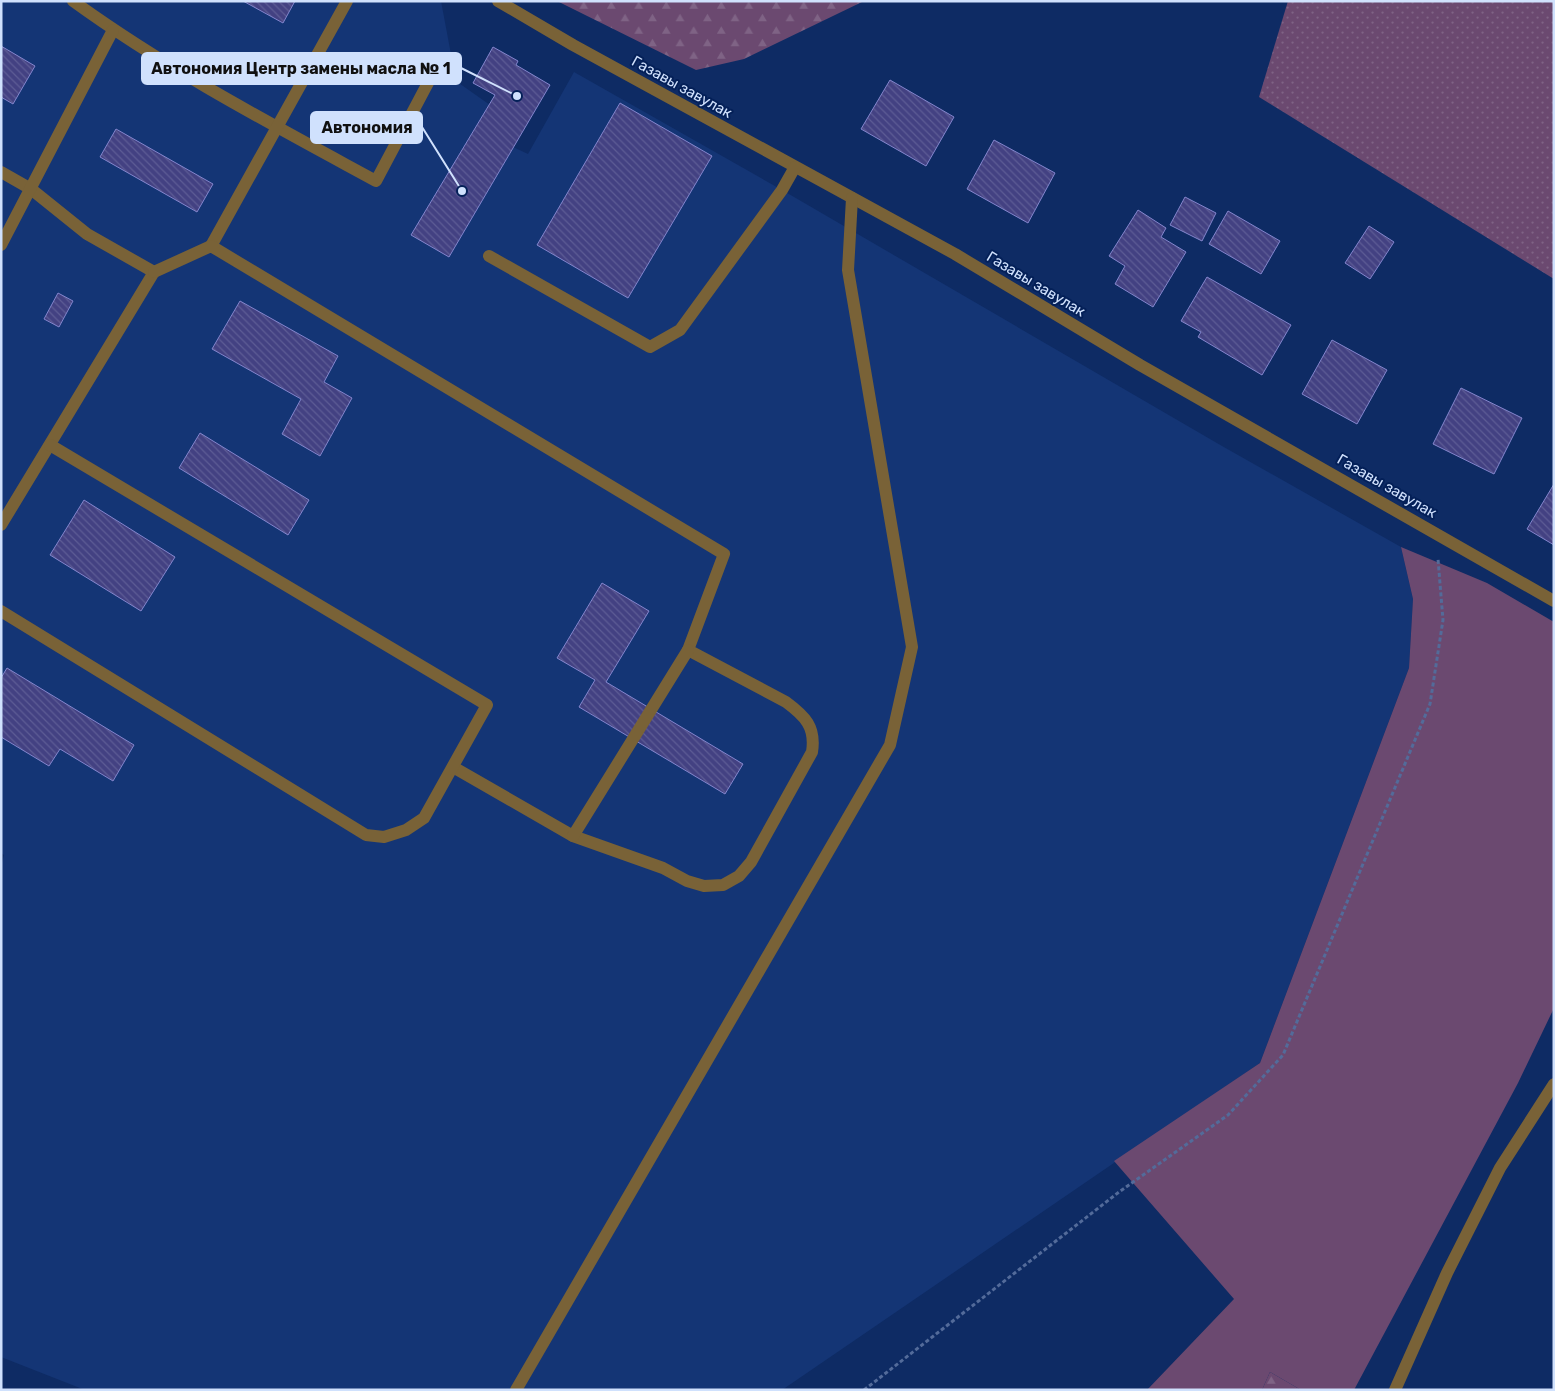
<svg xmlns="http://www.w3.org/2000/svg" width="1555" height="1391" viewBox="0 0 1555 1391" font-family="Rubik,sans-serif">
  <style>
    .built { fill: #143575 }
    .green { fill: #6b4970 }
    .forest { fill: url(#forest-firs) }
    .garden { fill: url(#garden-dots) }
    .building { fill: url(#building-back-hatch); stroke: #8385cd }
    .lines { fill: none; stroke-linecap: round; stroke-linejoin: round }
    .path { stroke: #536b9a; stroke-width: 3; stroke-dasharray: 4 2.5; stroke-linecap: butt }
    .minor { stroke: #796237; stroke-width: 12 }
    .labels { text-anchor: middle; stroke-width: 4; stroke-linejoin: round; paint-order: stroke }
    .street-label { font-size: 15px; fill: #d0e1fd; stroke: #042058 }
    .leader { fill: none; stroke: #d0e1fd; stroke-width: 2 }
    .callout-dot { fill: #d0e1fd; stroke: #042058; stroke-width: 2 }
    .callout { fill: #d0e1fd; stroke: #d0e1fd; stroke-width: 2 }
    .callout-label { font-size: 16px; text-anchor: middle; font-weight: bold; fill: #111 }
  </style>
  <defs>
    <pattern id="forest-firs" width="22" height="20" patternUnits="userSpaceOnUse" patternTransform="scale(1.25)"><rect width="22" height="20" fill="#6b4970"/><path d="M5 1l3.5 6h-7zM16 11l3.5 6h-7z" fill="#7f6385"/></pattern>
    <pattern id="garden-dots" width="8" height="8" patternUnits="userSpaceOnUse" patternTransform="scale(1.25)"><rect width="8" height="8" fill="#6b4970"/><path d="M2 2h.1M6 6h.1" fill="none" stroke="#7f6385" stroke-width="1.8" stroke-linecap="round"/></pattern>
    <pattern id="building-back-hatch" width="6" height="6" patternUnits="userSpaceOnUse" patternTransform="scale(1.25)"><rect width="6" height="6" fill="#434182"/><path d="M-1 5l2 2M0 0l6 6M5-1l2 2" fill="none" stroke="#5d5c95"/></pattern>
  </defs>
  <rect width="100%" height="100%" fill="#0e2b64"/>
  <path class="built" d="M1 1H441L456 81 490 105 513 147 528 154 574 72 782 190 1222 446 1401 547 1413 599 1409 668 1260 1063 782 1390H85L1 1357V866L4 855 1 853Z"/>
  <path class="green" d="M1401 547 1487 583 1554 622V1008L1518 1083 1354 1390H1301L1270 1372 1262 1390H1147L1234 1299 1114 1161 1260 1063 1409 668 1413 599Z"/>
  <g class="forest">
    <path d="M557 1H864L744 59 696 70Z"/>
    <path d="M1270 1372 1301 1390H1262Z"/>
  </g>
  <path class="garden" d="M1288 1H1554V279L1259 97Z"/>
  <g class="building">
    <path d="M243 1H295L283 23Z"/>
    <path d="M1 46 35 66 13 104 1 97Z"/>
    <path d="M493 47 518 61 516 65 550 85 449 257 411 235 495 95 473 83Z"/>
    <path d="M890 80 954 117 926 166 861 129Z"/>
    <path d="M620 103 712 156 628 298 537 245Z"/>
    <path d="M116 129 213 184 197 212 100 157Z"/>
    <path d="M994 140 1055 173 1028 223 967 189Z"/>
    <path d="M1185 197 1216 213 1202 241 1170 225Z"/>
    <path d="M1138 210 1166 228 1161 237 1186 252 1153 307 1115 284 1125 266 1109 256Z"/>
    <path d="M1228 211 1280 241 1261 274 1209 244Z"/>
    <path d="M1369 226 1394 242 1370 279 1345 263Z"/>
    <path d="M1207 277 1291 325 1262 375 1198 337 1201 332 1181 321Z"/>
    <path d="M58 293 73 301 59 327 44 319Z"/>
    <path d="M240 301 338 356 324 382 352 398 320 456 282 434 301 399 212 349Z"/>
    <path d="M1332 340 1387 370 1357 424 1302 394Z"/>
    <path d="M1461 388 1522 418 1494 474 1433 444Z"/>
    <path d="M200 433 309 500 288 535 179 468Z"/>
    <path d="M1554 484V545L1527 529Z"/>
    <path d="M84 500 175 557 141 611 50 555Z"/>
    <path d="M602 583 649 611 606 682 743 764 725 794 579 707 595 680 557 658Z"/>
    <path d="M7 668 134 745 113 781 60 749 49 766 1 737V678Z"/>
  </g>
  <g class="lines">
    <path class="path" d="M864 1390 1119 1192 1228 1115 1283 1055 1430 704 1443 620 1438 559"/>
    <g class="minor">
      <path d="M73 1C168 70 273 125 376 181L429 81"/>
      <path d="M498 1 573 45 955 254 1140 365 1554 601"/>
      <path d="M1 172 31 189 87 234 154 272 1 525"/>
      <path d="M1 245 113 30"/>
      <path d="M211 246 347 1"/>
      <path d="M489 256 650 347 680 330 782 190 795 167"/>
      <path d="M154 272 211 246 724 554 688 650 786 702C805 716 816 727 812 752L751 862 739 876 723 885 704 886 687 881 663 868 573 836 453 767"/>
      <path d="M1 611 366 835 384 837 406 830 424 818 487 705 50 445"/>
      <path d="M573 836 688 650"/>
      <path d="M516 1390 890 745 912 647 848 270 852 198"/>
      <path d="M1395 1390 1447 1273 1500 1168 1554 1084"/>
    </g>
  </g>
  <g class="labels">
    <g class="street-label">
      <text transform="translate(682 87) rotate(29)" y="5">Газавы завулак</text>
      <text transform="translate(1036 284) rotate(31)" y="5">Газавы завулак</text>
      <text transform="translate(1387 486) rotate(30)" y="5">Газавы завулак</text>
    </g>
  </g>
  <path class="leader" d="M517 96L461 68M462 191L422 127"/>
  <g class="callout-dot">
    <circle cx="517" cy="96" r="5"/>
    <circle cx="462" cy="191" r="5"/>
  </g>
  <g class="callout">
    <rect x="142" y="53" width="319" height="31" rx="5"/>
    <rect x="311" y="112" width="111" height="31" rx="5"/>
  </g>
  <g class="callout-label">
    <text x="301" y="74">Автономия Центр замены масла № 1</text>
    <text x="367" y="133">Автономия</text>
  </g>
  <rect width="1555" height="1391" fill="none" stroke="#d0e1fd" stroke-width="5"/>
</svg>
